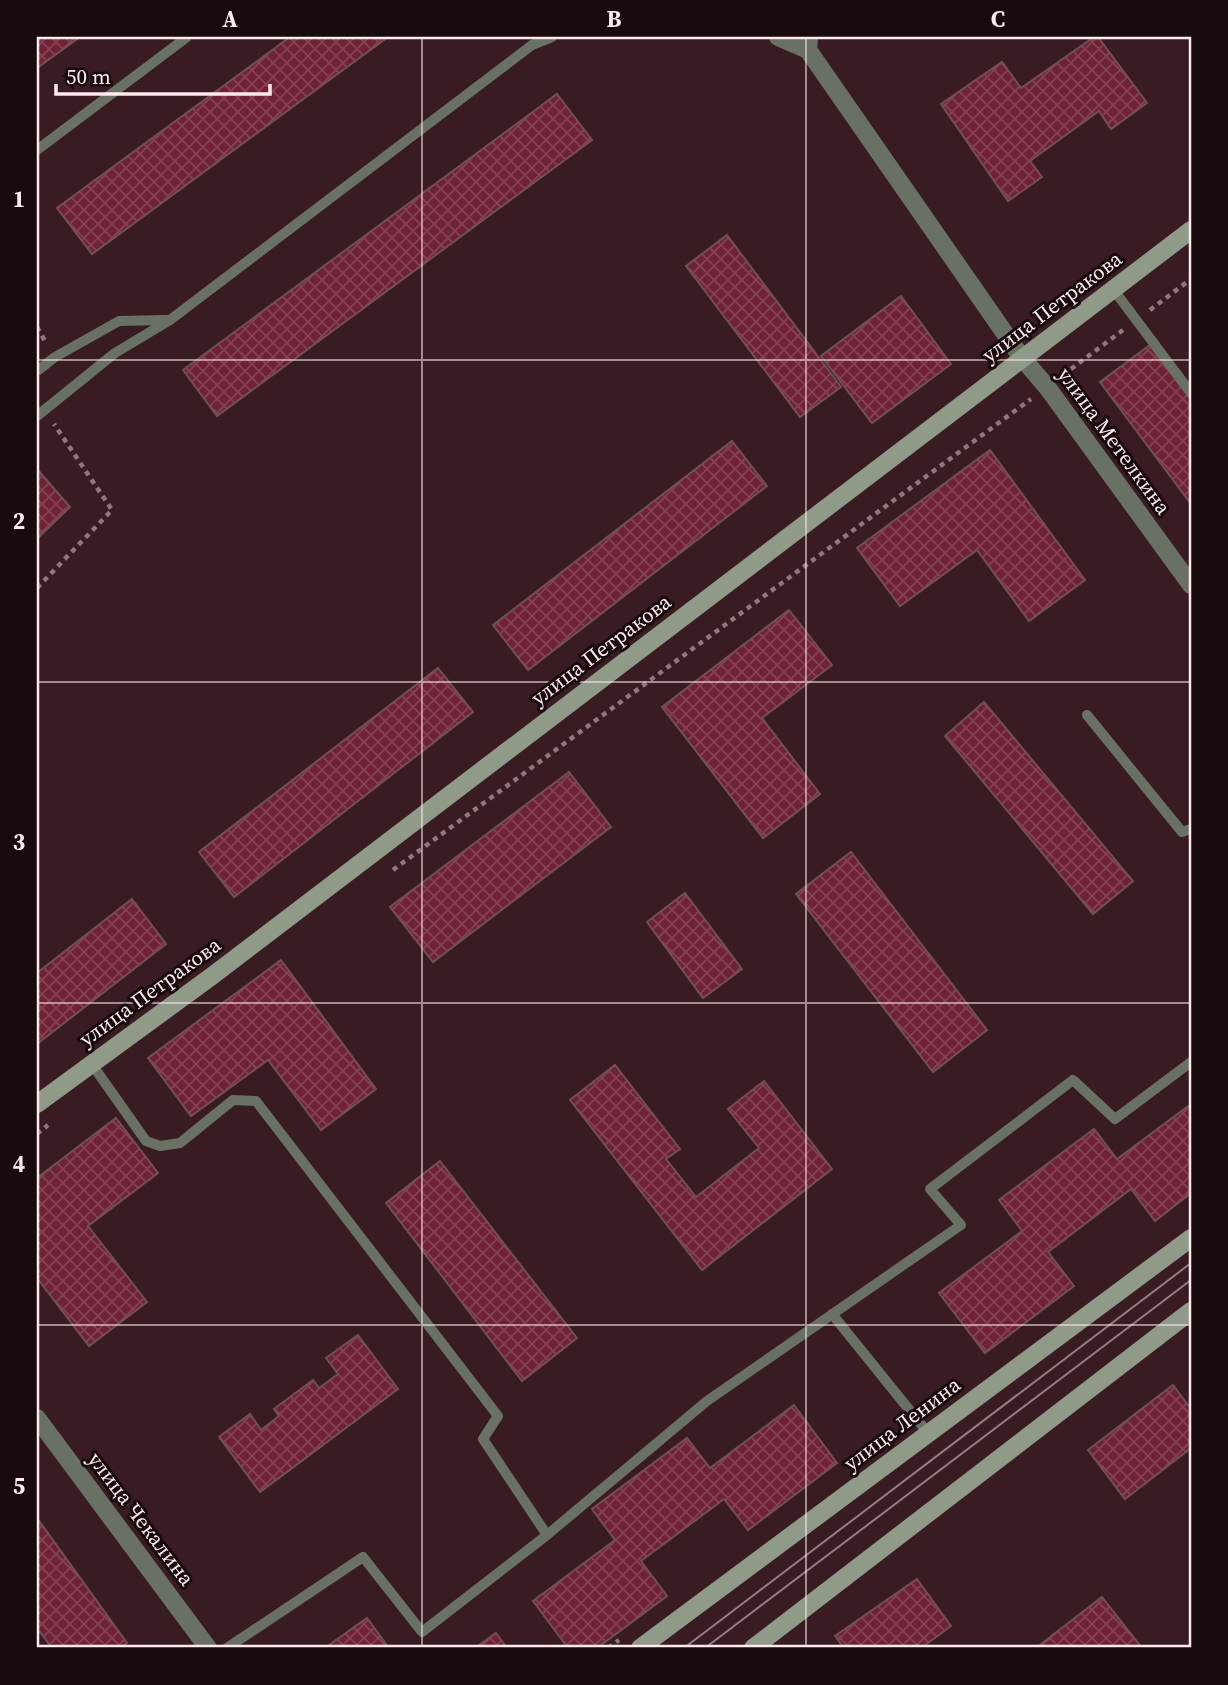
<svg xmlns="http://www.w3.org/2000/svg" width="1228" height="1685" viewBox="0 0 1228 1685" font-family="'Source Serif 4',serif">
  <style>
    .building { fill: url(#building-cross-hatch); stroke: #715054; stroke-width: 2 }
    .lines { fill: none; stroke-linecap: round; stroke-linejoin: round }
    .path { stroke: #90777b; stroke-width: 4.5; stroke-dasharray: 5 5; stroke-linecap: butt }
    .lane { stroke: #697165; stroke-width: 10 }
    .street { stroke: #697165; stroke-width: 18 }
    .secondary { stroke: #8f9b88; stroke-width: 18 }
    .tram { stroke: #957c80; stroke-width: 2 }
    .grid { fill: none; stroke: #fee9ec; stroke-width: 2; stroke-opacity: 0.55 }
    .labels { text-anchor: middle; stroke-width: 6; stroke-linejoin: round; paint-order: stroke }
    .street-label { font-size: 21px; fill: #fee9ec; stroke: #180b0d }
    .neatline { fill: none; stroke: #fee9ec; stroke-width: 2.5 }
    .grid-label { font-size: 23px; text-anchor: middle; font-weight: bold; fill: #fee9ec }
  </style>
  <defs>
    <pattern id="building-cross-hatch" width="8" height="8" patternUnits="userSpaceOnUse" patternTransform="scale(1.75)"><rect width="8" height="8" fill="#6f2235"/><path d="M0 0l8 8M0 8l8-8" fill="none" stroke="#854252"/></pattern>
  </defs>
  <rect width="100%" height="100%" fill="#391c21"/>
  <g class="building">
    <path d="M37 37H80L37 68Z"/>
    <path d="M290 37H388L92 254 57 208Z"/>
    <path d="M1094 37H1098L1147 103 1111 129 1099 111 1030 161 1042 177 1008 201 941 104 1002 62 1021 88Z"/>
    <path d="M557 94 592 140 217 416 183 370Z"/>
    <path d="M727 235 841 387 800 417 686 266Z"/>
    <path d="M901 296 951 364 872 423 821 356Z"/>
    <path d="M1150 345 1191 400V504L1100 382Z"/>
    <path d="M732 441 767 486 528 670 493 625Z"/>
    <path d="M990 450 1085 580 1029 621 977 550 900 606 857 548Z"/>
    <path d="M37 469 70 507 37 539Z"/>
    <path d="M789 610 832 665 762 718 820 794 763 838 662 707Z"/>
    <path d="M438 668 473 712 234 897 199 852Z"/>
    <path d="M984 702 1133 881 1093 914 945 736Z"/>
    <path d="M569 772 611 827 433 962 390 907Z"/>
    <path d="M851 852 987 1030 933 1072 796 894Z"/>
    <path d="M685 893 742 969 703 998 647 922Z"/>
    <path d="M132 899 166 944 37 1044V973Z"/>
    <path d="M281 960 376 1089 321 1130 268 1060 191 1116 148 1058Z"/>
    <path d="M615 1065 680 1149 666 1159 696 1197 759 1148 728 1109 764 1081 832 1169 702 1270 570 1100Z"/>
    <path d="M1191 1104V1193L1155 1221 1131 1189 1048 1252 1074 1286 985 1353 939 1293 1022 1231 999 1200 1094 1129 1117 1159Z"/>
    <path d="M116 1118 158 1173 88 1226 147 1302 89 1346 37 1278V1178Z"/>
    <path d="M440 1161 577 1338 522 1381 386 1203Z"/>
    <path d="M358 1335 398 1389 260 1492 219 1437 250 1414 261 1430 279 1416 274 1409 313 1380 319 1388 338 1374 326 1358Z"/>
    <path d="M1173 1385 1191 1409V1448L1125 1499 1088 1450Z"/>
    <path d="M794 1405 837 1463 748 1530 724 1499 641 1561 667 1596 597 1648H568L533 1601 615 1540 592 1509 687 1438 710 1468Z"/>
    <path d="M37 1518 127 1643 119 1648H52L37 1628Z"/>
    <path d="M917 1579 951 1626 921 1648H844L835 1636Z"/>
    <path d="M1102 1597 1142 1648H1036Z"/>
    <path d="M367 1618 389 1648H325Z"/>
    <path d="M496 1633 507 1648H475Z"/>
  </g>
  <g class="lines">
    <g class="path">
      <path d="M1150 310 1191 279"/>
      <path d="M37 327 45 341"/>
      <path d="M1063 375 1123 330"/>
      <path d="M37 588 112 510 54 424"/>
      <path d="M393 870 1031 399"/>
      <path d="M37 1134 48 1125"/>
      <path d="M608 1648 619 1640"/>
    </g>
    <g class="lane">
      <path d="M37 150 187 37"/>
      <path d="M1113 289 1191 393"/>
      <path d="M37 371 55 357 119 321 167 320"/>
      <path d="M37 416 115 353 170 320 532 45 552 37"/>
      <path d="M1087 715 1182 832 1191 829"/>
      <path d="M91 1063 146 1141 160 1146 180 1143 233 1100 256 1101 498 1416 483 1439 547 1535"/>
      <path d="M832 1314 928 1433"/>
      <path d="M227 1648 363 1557 422 1632 547 1535 707 1401 961 1225 930 1189 1073 1080 1115 1119 1191 1062"/>
    </g>
    <g class="street">
      <path d="M778 37 808 50"/>
      <path d="M809 37 808 50 1022 358 1047 387 1191 585"/>
      <path d="M37 1418 208 1648"/>
    </g>
    <g class="secondary">
      <path d="M37 1104 212 976 1191 230"/>
      <path d="M640 1648 1191 1238"/>
      <path d="M753 1648 1191 1311"/>
    </g>
    <g class="tram">
      <path d="M684 1648 1191 1263"/>
      <path d="M705 1648 1191 1280"/>
    </g>
  </g>
  <path class="grid" d="M422 37V1648M806 37V1648M37 360H1191M37 682H1191M37 1003H1191M37 1325H1191"/>
  <g class="labels">
    <g class="street-label">
      <text transform="translate(1052 307) rotate(-37)" y="7">улица Петракова</text>
      <text transform="translate(1114 441) rotate(54)" y="7">улица Метелкина</text>
      <text transform="translate(601 650) rotate(-37)" y="7">улица Петракова</text>
      <text transform="translate(150 992) rotate(-36)" y="7">улица Петракова</text>
      <text transform="translate(902 1424) rotate(-37)" y="7">улица Ленина</text>
      <text transform="translate(141 1519) rotate(53)" y="7">улица Чекалина</text>
    </g>
  </g>
  <rect width="1228" height="1685" fill="none" stroke="#180b0d" stroke-width="77"/>
  <path d="M56 84v10h214v-10" fill="none" stroke="#fee9ec" stroke-width="3.5"/>
  <text x="66" y="84" font-size="21" fill="#fee9ec" stroke="#180b0d" stroke-width="5" paint-order="stroke">50 m</text>
  <rect x="38" y="38" width="1152" height="1608" class="neatline"/>
  <g class="grid-label">
    <text x="230" y="27">A</text>
    <text x="614" y="27">B</text>
    <text x="998" y="27">C</text>
    <text x="19" y="207">1</text>
    <text x="19" y="529">2</text>
    <text x="19" y="850">3</text>
    <text x="19" y="1172">4</text>
    <text x="19" y="1494">5</text>
  </g>
</svg>
